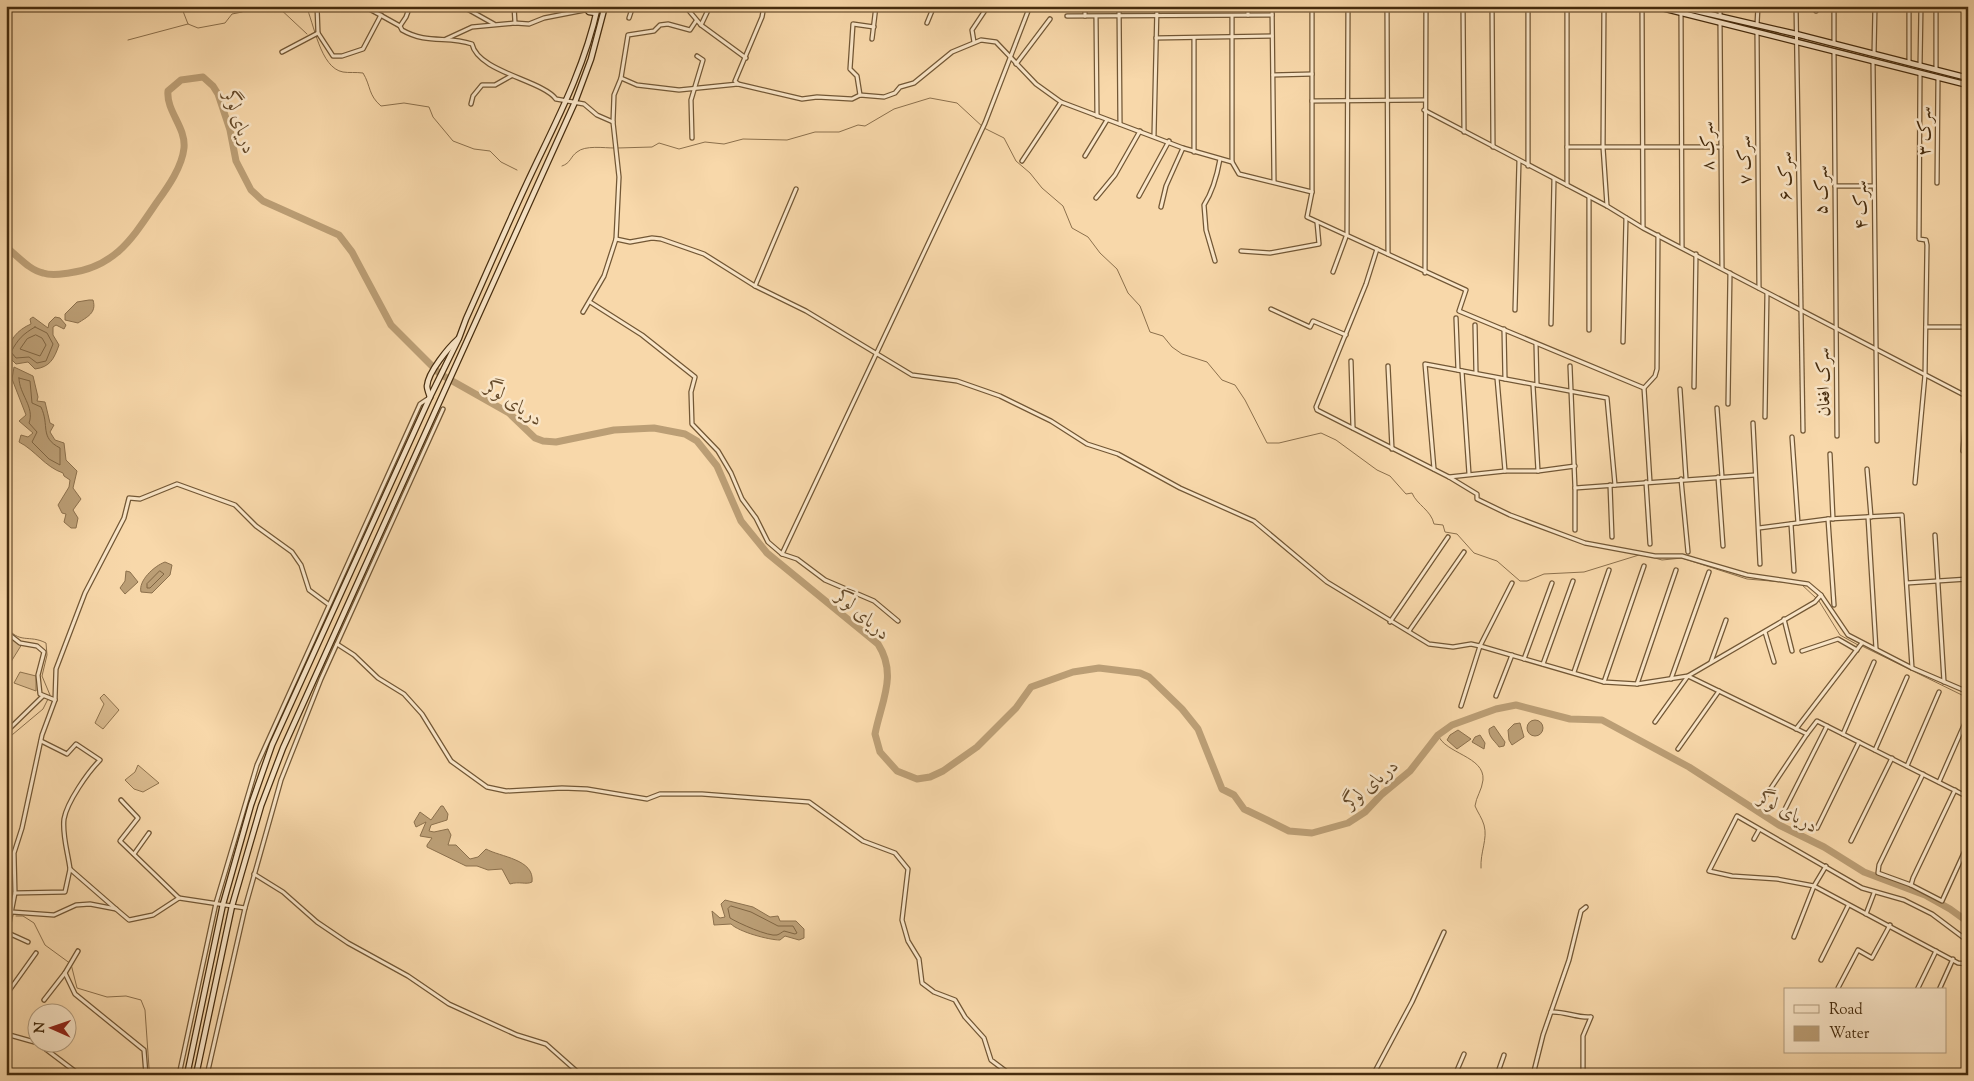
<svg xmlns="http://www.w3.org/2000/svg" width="1974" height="1081" viewBox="0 0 1974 1081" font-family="'Sorts Mill Goudy',Amiri,serif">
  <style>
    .green { fill: #dabb8f; stroke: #90744e }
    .water { fill: #bb9e75; stroke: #8c704c }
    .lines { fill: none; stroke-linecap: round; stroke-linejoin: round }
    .shore { stroke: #806542; stroke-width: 1 }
    .stream { stroke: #8c704c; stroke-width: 1 }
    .river { stroke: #bb9e75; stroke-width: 7 }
    .street-casing { stroke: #725735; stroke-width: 5.5 }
    .secondary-casing { stroke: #462c0e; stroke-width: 7 }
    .street { stroke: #fae6c8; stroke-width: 3 }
    .secondary { stroke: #fae6c8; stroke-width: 4.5 }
    .labels { text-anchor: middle; stroke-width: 5; stroke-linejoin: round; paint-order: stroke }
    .street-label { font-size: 18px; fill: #462c0e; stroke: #fae6c8 }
    .water-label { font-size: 19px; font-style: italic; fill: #634828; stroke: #fae6c8 }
  </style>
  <rect width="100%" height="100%" fill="#f8d8aa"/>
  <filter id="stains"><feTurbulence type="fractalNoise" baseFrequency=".004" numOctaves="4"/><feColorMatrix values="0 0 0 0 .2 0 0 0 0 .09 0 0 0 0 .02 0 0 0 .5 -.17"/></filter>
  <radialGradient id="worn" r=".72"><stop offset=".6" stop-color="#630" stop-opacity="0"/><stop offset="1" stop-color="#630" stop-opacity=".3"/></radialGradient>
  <g class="green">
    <path d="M10 637 22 644 9 665 6 664V644Z"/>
    <path d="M20 672 36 676V691L14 683Z"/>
    <path d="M104 694 119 710 103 729 95 723 104 704 100 698Z"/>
    <path d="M138 765 159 783 143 792 134 789 125 780 135 772Z"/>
  </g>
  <g class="water">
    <path d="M89 300H93C97 313 87 317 78 323L65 320V314L77 302Z"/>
    <path d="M33 317 48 328 49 323 55 317 60 318 66 325 64 329 56 325 53 327V335L59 345C54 359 50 367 35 369L28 362 16 364 7 355C9 340 17 330 31 324L30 319Z"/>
    <path d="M14 367 33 376 38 397 37 401 45 402 50 423 54 425 50 432 55 440 64 443 66 460 77 471 73 488 81 499 73 510 78 518 76 528H71L64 522 66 514 62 513 58 505 69 487 70 480 64 476 63 473C45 467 35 450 19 442L21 435 28 437 33 433 19 421 26 415 12 379Z"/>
    <path d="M165 562 172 565 170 575 152 593 141 592C138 581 154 566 165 562Z"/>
    <path d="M126 571 130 572 138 582 125 594 120 588 125 581Z"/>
    <circle cx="1535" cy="728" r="8"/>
    <path d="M1520 723 1524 737 1512 745 1509 740 1508 730 1514 724Z"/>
    <path d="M1494 726 1505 742 1504 746 1499 747C1496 742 1488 737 1489 729Z"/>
    <path d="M1458 730 1471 739 1457 749 1447 740 1450 735Z"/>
    <path d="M1480 735 1485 743 1484 749 1472 742 1475 737Z"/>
    <path d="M441 806H443L448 814 447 820 431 825 429 831 434 832 448 829 451 835 448 845H456L470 859 478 857 486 849C500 857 535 859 532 882 526 885 519 881 510 884L502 869 488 870 477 866H466L427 847V845L432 838 420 836 426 822 416 827 414 822 420 812 431 820Z"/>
    <path d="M725 900 753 907 770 917 778 916 780 921H796L804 929V938L799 940 785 936 780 940C769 940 739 932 731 924L714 925 712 911 720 918 725 917 721 904Z"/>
  </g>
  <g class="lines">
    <g class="shore">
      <path d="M35 327 47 333 53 344 46 361 37 363 29 357 16 358 11 352C18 339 23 334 35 327Z"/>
      <path d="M36 335 42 338 46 345 40 356 20 349 27 339Z"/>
      <path d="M19 378 30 381 32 403 41 407C50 426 39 437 60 448V465L49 459 32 442 37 432 29 423C35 407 19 394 19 378Z"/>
      <path d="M160 571 164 574 150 588H147V584Z"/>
      <path d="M731 906 751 912 778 926H793L797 933 795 934 784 931C782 932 780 934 777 935 769 937 738 923 730 918L728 909Z"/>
    </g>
    <g class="stream">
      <path d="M181 6 188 24 198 28 225 23 232 14 242 12 252 6"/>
      <path d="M277 6 307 34"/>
      <path d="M306 6C314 23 320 68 343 72 349 73 356 72 363 73 371 86 368 95 381 106L404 103 429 107 433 117 453 141 474 149 490 151 501 162 517 170"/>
      <path d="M128 40 188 24"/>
      <path d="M618 148 652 147 659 143 679 149 705 142 724 144 743 139 787 140 815 132H839L858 125 865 126 894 109 930 98 957 103 984 128 1004 138 1016 161 1030 173 1042 188 1063 206 1072 228 1088 237 1100 253 1117 269 1128 293 1140 306 1150 332 1163 336 1172 347 1182 354 1207 362 1222 380 1235 385 1245 400 1267 443H1279L1321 433 1336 440 1377 470 1390 476 1406 494 1412 493C1417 505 1431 510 1434 524L1443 525 1445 532 1457 534 1474 553 1497 561 1520 581H1527L1544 574 1584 572 1639 555"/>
      <path d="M562 166C571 163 570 157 577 152 585 145 604 148 614 148"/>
      <path d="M1648 556 1662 560 1682 558 1747 579 1794 583"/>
      <path d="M1801 584 1816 598"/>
      <path d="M1819 601 1840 635 1858 645"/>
      <path d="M6 626C19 645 29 634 46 643L47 655 42 676 50 695"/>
      <path d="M1862 646 1968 698"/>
      <path d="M1438 735C1445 754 1485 756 1483 780 1482 790 1476 797 1475 806 1478 813 1482 818 1484 825 1488 839 1480 852 1481 868"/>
      <path d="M6 740 43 709 48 699"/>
      <path d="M6 770V793"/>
      <path d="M16 916H23L34 923 45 945 71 964 77 988 107 997 126 996 141 1000 145 1010 149 1068 152 1075"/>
      <path d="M6 918H8"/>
    </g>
    <path class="river" d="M6 247C18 256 29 270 43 273 52 276 61 274 69 273 116 267 133 237 157 202 168 187 182 167 184 148 186 127 166 111 168 91L181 80 203 77 213 86 218 94 230 130 236 161 251 190 263 201 339 235 352 252 391 325 440 374 509 413 535 438 543 441 556 442 614 430 654 428 685 434 697 441 717 466 741 521 767 553 878 644C898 675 881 702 875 734L880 752 897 771 917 779 930 777 943 771 977 747 1016 708 1031 687 1073 672 1099 668 1140 673 1149 677 1182 709 1198 729 1222 789 1234 795 1244 809 1267 820 1289 831 1312 833 1348 823 1365 812 1381 795 1410 771 1438 735 1452 725 1496 709 1516 705 1570 719 1602 720 1689 767 1779 825 1824 847 1864 872 1925 895 1950 909 1968 922"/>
    <defs>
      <g id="street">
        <path d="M317 6 318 33 333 56H342L363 49 381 15"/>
        <path d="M364 6 400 26"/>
        <path d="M410 6 406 17 400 26 402 30C428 45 447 35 472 44 478 72 542 80 556 99L584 104 597 115 613 122"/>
        <path d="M462 6 494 24"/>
        <path d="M514 6 515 23"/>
        <path d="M685 6 701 25 746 58"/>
        <path d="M1085 6V16"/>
        <path d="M1119 6 1120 124"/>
        <path d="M1272 6 1274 182"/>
        <path d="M1312 6V192"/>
        <path d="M1387 6 1388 254"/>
        <path d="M1463 6 1464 132"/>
        <path d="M1492 6 1493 147"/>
        <path d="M1604 6 1603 147 1607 206"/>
        <path d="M1642 6 1643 227"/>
        <path d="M1796 6 1803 431"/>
        <path d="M1936 6V70"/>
        <path d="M1816 11V6"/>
        <path d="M1681 13 1682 247"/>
        <path d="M1248 15V6"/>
        <path d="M1067 16 1272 15"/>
        <path d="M1232 16V162"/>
        <path d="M1720 16V6"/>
        <path d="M1096 17 1097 116"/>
        <path d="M629 18 633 6"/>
        <path d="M927 23 934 6"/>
        <path d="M1720 23 1722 268"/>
        <path d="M701 25 710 6"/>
        <path d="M1757 25 1758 6"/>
        <path d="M1757 32 1759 288"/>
        <path d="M1156 38 1272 36"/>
        <path d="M1194 38V152"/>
        <path d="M446 39 472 27 515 23 529 24 544 18 585 10"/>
        <path d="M872 39 876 6"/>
        <path d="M974 42 972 30 988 6"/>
        <path d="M1834 44V6"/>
        <path d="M1834 51 1837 436"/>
        <path d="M282 52 318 33"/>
        <path d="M1874 54 1875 6"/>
        <path d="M1873 61 1877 441"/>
        <path d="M1909 63V6"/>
        <path d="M1016 64 1050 19"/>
        <path d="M1920 66 1921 6"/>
        <path d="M1273 75 1312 74"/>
        <path d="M621 78 637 85 679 90 738 84 802 99 817 97 852 99 860 95 884 97 895 93 900 87 914 83 952 52 981 40 996 42 1036 84 1061 102 1183 148 1232 162 1239 174 1312 192 1307 217 1466 290 1459 311 1644 388"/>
        <path d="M738 84 735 81 762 17 764 6"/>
        <path d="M860 95 857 76 850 69 853 24 874 27"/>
        <path d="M1312 101 1424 100"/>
        <path d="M471 104 473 96 482 85H495L511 76"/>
        <path d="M1424 110 1607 206 1643 228 1968 397"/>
        <path d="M1154 135 1157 6"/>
        <path d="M692 138 691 100 703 60 697 56"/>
        <path d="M1567 147H1721"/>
        <path d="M1085 156 1107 120"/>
        <path d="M1022 161 1061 102"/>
        <path d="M1528 166V6"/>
        <path d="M1937 183 1938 78"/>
        <path d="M1567 185V6"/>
        <path d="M1835 186H1874"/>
        <path d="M1139 196 1169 141"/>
        <path d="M1589 197V330"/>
        <path d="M1096 198 1115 175 1140 131"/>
        <path d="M1161 207 1166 186 1183 148"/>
        <path d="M616 239 630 242 652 238 661 239 704 254 755 286 806 311 912 375 957 381 1000 396 1051 421 1087 444 1118 454 1180 488 1254 521 1327 582 1429 644 1453 647 1471 644 1480 646 1604 682 1637 684 1688 676 1815 602 1821 595"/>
        <path d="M1377 249 1366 284 1316 407 1317 410 1449 477 1477 494V499L1510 515 1585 543 1655 556H1682L1747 575 1808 584 1821 595 1848 635 1912 668 1968 692"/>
        <path d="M1241 251 1270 253 1319 244 1317 222"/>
        <path d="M1215 261 1206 230 1204 205C1213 191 1217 176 1220 159"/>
        <path d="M1333 272 1347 234 1348 6"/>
        <path d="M1425 273 1426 6"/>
        <path d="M755 286 796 189"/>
        <path d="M590 302 642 335 695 377 691 392 692 424 718 451 731 473 742 499 756 518 768 542 782 554 797 559 825 580 874 601 898 621"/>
        <path d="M1271 309 1310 327 1313 321 1346 335"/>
        <path d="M1515 310 1519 161"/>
        <path d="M583 312 604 276 616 239 619 177 613 122 614 95 621 78 628 35 654 31 660 25 668 24 690 30 696 21"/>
        <path d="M1456 318 1458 370"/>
        <path d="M1551 324 1554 179"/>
        <path d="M1475 325 1476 373"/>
        <path d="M1926 327H1968"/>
        <path d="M1504 329 1505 379"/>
        <path d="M1623 342 1626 218"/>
        <path d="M1536 344 1537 385"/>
        <path d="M1351 361 1353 428"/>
        <path d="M1388 366 1392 449"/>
        <path d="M1570 366 1575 488 1755 475"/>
        <path d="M1462 371 1469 474"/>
        <path d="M1497 378 1505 471"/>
        <path d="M1533 385 1538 471"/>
        <path d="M1694 387 1696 254"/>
        <path d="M1680 389 1686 479"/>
        <path d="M1728 404 1730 273"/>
        <path d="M1717 408 1722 477"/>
        <path d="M1765 417 1767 293"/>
        <path d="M1753 423 1760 564"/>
        <path d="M1792 437 1798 523"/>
        <path d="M1963 451 1967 397"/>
        <path d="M1830 454 1833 519"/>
        <path d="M1434 469 1425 364 1607 398 1615 485"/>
        <path d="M1867 469 1871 517"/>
        <path d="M1449 477 1505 471H1538L1575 466"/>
        <path d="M1718 477 1723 546"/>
        <path d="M1681 479 1688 552"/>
        <path d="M1646 482 1650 544"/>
        <path d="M1650 482 1644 388 1655 376 1657 369 1658 235"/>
        <path d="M1915 483 1925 375 1927 245 1926 240 1919 239 1920 74"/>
        <path d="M1610 485 1612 537"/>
        <path d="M1575 488V530"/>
        <path d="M1868 517 1876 649"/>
        <path d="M1828 519 1834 605"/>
        <path d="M1791 524 1794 571"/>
        <path d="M1759 528 1828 519 1902 515 1912 668"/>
        <path d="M1935 535 1944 682"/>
        <path d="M782 554 985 123 1030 6"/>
        <path d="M1907 583 1968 579"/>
        <path d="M1784 619 1792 651"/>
        <path d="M1390 622 1448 537"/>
        <path d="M1409 631 1464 552"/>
        <path d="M6 632 20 643 37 646 44 652 38 675 40 694 55 700"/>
        <path d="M1765 632 1774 662"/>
        <path d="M337 644 354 655 378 678 404 694 422 714 451 761 487 787 506 791 562 788 587 789 647 799 660 794H702L809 802 863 841 895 853 908 869 902 920 908 941 919 959 922 983 934 992 955 1000 965 1017 984 1038 991 1060 1011 1075"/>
        <path d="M1802 651 1838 639 1857 650"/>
        <path d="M1524 659 1552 583"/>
        <path d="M1711 662 1726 620"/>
        <path d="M1543 664 1573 581"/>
        <path d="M1574 672 1609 570"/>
        <path d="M1671 679 1709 572"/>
        <path d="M1604 682 1644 566"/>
        <path d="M1637 684 1676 570"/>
        <path d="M1496 696 1512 655"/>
        <path d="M1461 706 1480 646 1512 583"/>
        <path d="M1655 722 1688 676 1807 734 1817 721 1968 797"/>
        <path d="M1796 729 1862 643"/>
        <path d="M6 732 43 696"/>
        <path d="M1843 734 1874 662"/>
        <path d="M41 741 67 754 76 744 100 760C88 772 67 802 64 819 62 835 68 853 70 869L116 909"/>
        <path d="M1678 749 1719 691"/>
        <path d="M1875 750 1907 677"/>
        <path d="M1907 766 1939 692"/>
        <path d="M1923 774 1879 865 1878 873 1911 885 1942 901 1968 844"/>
        <path d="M1939 782 1968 716"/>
        <path d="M121 800 138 818 120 841 179 898"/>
        <path d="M1763 800 1807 734"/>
        <path d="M1784 811 1827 726"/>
        <path d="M1817 828 1859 742"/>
        <path d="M1754 839 1759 830"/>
        <path d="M1851 841 1892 758"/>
        <path d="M134 854 149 833"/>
        <path d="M254 874 283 892 317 922 348 943 408 976 449 1004 517 1035 546 1044 581 1075"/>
        <path d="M1911 885 1913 878 1955 790"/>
        <path d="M15 893 65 892 70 869"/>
        <path d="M12 912 54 915 76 905 90 904 116 909 129 920 153 915 179 898 245 908"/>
        <path d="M1866 914 1874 893"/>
        <path d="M6 932 28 942"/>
        <path d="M1794 937 1814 886 1826 866"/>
        <path d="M6 939 15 893 14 853 22 828 42 735 55 700 56 669 85 593 124 518 129 498 140 499 177 484 235 505 256 526 292 552 301 565 309 590 328 604"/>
        <path d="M1968 941 1932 914 1904 900 1862 888 1737 816 1709 871 1732 876 1777 879 1814 886 1958 963 1968 964"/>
        <path d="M1821 960 1848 906"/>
        <path d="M65 973 75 994 144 1050 146 1075"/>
        <path d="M1838 988 1858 950 1872 958 1890 925"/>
        <path d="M1917 990 1936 951"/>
        <path d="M1939 990 1953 959"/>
        <path d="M6 995 36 953"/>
        <path d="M44 1000 65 973 78 951"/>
        <path d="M1551 1012C1565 1011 1576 1018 1590 1017"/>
        <path d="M6 1034 38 1043"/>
        <path d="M39 1044 76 1072"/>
        <path d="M179 1075 216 903 257 765 420 404 429 398"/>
        <path d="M207 1075 245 908 281 780 321 679 443 409"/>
        <path d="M1373 1075 1412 1002 1444 932"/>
        <path d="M1455 1075 1464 1054"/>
        <path d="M1497 1075 1504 1055"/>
        <path d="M1533 1075 1543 1035 1569 960 1581 911 1586 907"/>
        <path d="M1583 1075V1036L1591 1017"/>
      </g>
      <g id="secondary">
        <path d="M584 6 589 12 596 13"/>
        <path d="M1654 6 1968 85"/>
        <path d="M1675 6 1796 34 1968 78"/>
        <path d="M430 397C429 394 427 389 427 386 428 372 449 347 458 339"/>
        <path d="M187 1075 223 904 251 805 272 745 430 397 459 338 466 319C489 268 511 216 535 166 561 112 585 65 598 6"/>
        <path d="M196 1075 232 906 261 806 283 748 575 102 591 59 605 6"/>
      </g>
    </defs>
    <use href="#street" class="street-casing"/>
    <use href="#secondary" class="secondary-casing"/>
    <use href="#street" class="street"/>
    <use href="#secondary" class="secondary"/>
  </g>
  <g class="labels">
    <g class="street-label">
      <text transform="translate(1924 131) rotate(-89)" y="6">سرک ۳</text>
      <text transform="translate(1707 146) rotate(-91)" y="6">سرک ۸</text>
      <text transform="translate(1744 160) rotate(-90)" y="6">سرک ۷</text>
      <text transform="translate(1785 176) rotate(-90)" y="6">سرک ۶</text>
      <text transform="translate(1821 190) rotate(-90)" y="6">سرک ۵</text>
      <text transform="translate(1860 205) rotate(-90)" y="6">سرک ۴</text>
      <text transform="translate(1823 382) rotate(-91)" y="6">سرک افغان</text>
    </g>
    <g class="water-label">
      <text transform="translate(241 122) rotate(72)" y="7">دریای لوگر</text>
      <text transform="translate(515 402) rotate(35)" y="7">دریای لوگر</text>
      <text transform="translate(864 614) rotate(42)" y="7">دریای لوگر</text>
      <text transform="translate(1370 783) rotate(-40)" y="7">دریای لوگر</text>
      <text transform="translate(1789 811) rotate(30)" y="7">دریای لوگر</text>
    </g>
  </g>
  <rect width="1974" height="1081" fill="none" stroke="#f8d8aa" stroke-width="25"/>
  <rect x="8" y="8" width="1959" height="1066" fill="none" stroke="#462c0e" stroke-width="2.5"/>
  <rect x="12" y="12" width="1949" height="1056" fill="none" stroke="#462c0e"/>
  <rect x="1784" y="988" width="162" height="65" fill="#fae6c8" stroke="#b29c7e"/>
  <rect x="1794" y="1005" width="25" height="8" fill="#fae6c8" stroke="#b29c7e"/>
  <text x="1829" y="1014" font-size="15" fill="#462c0e">Road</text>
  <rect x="1794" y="1026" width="25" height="15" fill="#bb9e75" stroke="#b29c7e"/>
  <text x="1829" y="1038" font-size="15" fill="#462c0e">Water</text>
  <g transform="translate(52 1028) rotate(272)"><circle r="24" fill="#fae6c8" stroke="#b29c7e"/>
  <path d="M0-4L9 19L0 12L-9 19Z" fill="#8f2418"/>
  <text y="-8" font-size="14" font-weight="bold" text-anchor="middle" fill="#462c0e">N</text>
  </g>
  <rect width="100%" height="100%" filter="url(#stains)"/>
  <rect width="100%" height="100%" fill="url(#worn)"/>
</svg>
